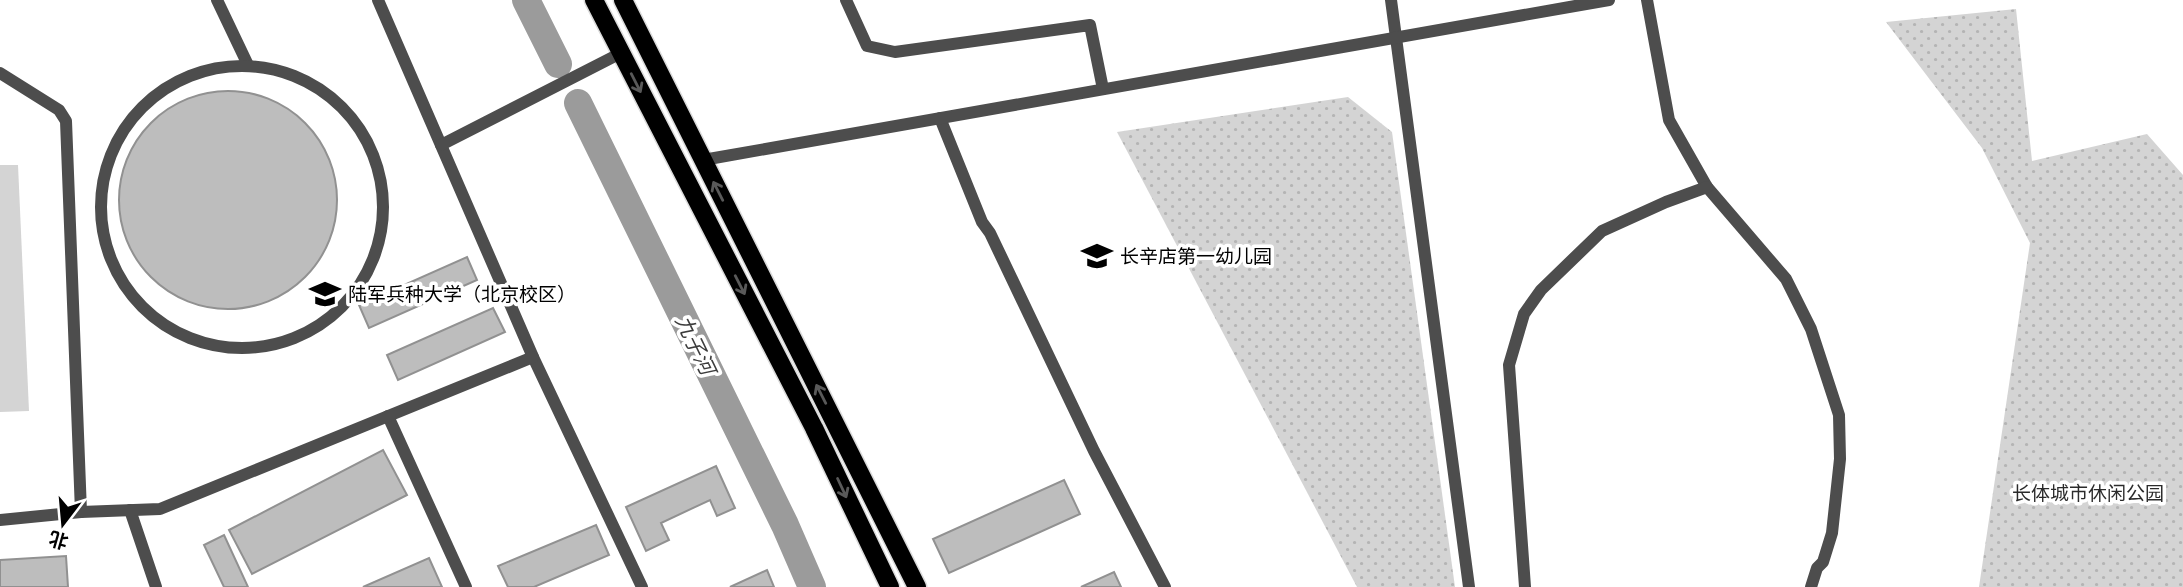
<svg xmlns="http://www.w3.org/2000/svg" width="2183" height="587" viewBox="0 0 2183 587" font-family="'Varela Round','Noto Sans SC',sans-serif">
  <style>
    .grass { fill: url(#grass-dots) }
    .pitch { fill: #d4d4d4 }
    .lines { fill: none; stroke-linecap: round; stroke-linejoin: round }
    .river { stroke: #9b9b9b; stroke-width: 28 }
    .building { fill: #bdbdbd; stroke: #919191; stroke-width: 2 }
    .major-casing { stroke: #dbdbdb; stroke-width: 21 }
    .minor { stroke: #4d4d4d; stroke-width: 12 }
    .major { stroke: #000; stroke-width: 18 }
    .oneway { stroke: #595959 }
    .labels { text-anchor: middle; stroke-width: 7; stroke-linejoin: round; paint-order: stroke }
    .poi-label { font-size: 19px; fill: #000; stroke: #fff; text-anchor: start }
    .park-label { font-size: 19px; fill: #2b2b2b; stroke: #fff }
    .water-label { font-size: 21px; font-style: italic; fill: #3c3c3c; stroke: #fff }
  </style>
  <defs>
    <pattern id="grass-dots" width="8" height="8" patternUnits="userSpaceOnUse" patternTransform="scale(1.75)"><rect width="8" height="8" fill="#d4d4d4"/><path d="M2 2h.1M6 6h.1" fill="none" stroke="#b4b4b4" stroke-width="1.8" stroke-linecap="round"/></pattern>
  </defs>
  <rect width="100%" height="100%" fill="#fff"/>
  <g class="grass">
    <path d="M2016 9 2032 161 2147 134 2183 175V587H1979L2030 243 1982 148 1886 22Z"/>
    <path d="M1348 97 1392 132 1455 587H1357L1117 132Z"/>
  </g>
  <path class="pitch" d="M0 165H18L29 411 0 412Z"/>
  <g class="lines">
    <g class="river">
      <path d="M526 0 558 64"/>
      <path d="M578 103 785 525 812 587"/>
    </g>
  </g>
  <g class="building">
    <circle cx="228" cy="200" r="109"/>
    <path d="M467 257 477 280 369 328 359 305Z"/>
    <path d="M493 308 505 332 398 380 387 355Z"/>
    <path d="M383 450 407 495 252 574 229 530Z"/>
    <path d="M716 466 735 508 717 516 710 500 661 523 669 540 646 551 626 507Z"/>
    <path d="M1064 480 1080 514 949 573 933 539Z"/>
    <path d="M596 525 609 555 534 587H508L498 566Z"/>
    <path d="M224 535 248 587H224L204 545Z"/>
    <path d="M66 556 68 587H0V560Z"/>
    <path d="M429 558 442 587H363Z"/>
    <path d="M767 570 774 587H730Z"/>
    <path d="M1114 572 1121 587H1081Z"/>
  </g>
  <g class="lines">
    <defs>
      <g id="major">
        <path d="M594 0 814 428 890 587"/>
        <path d="M623 0 917 587"/>
      </g>
    </defs>
    <use href="#major" class="major-casing"/>
    <g class="minor">
      <path d="M217 0 248 65"/>
      <path d="M378 0 533 357 642 587"/>
      <path d="M846 0 867 46 895 52 1090 25 1103 89"/>
      <path d="M1391 0 1469 587"/>
      <path d="M1647 0 1669 120 1707 187 1786 279 1811 329 1839 415 1840 459 1832 533 1823 562 1817 568 1811 587"/>
      <circle cx="242" cy="207" r="141"/>
      <path d="M0 73 59 110 66 121 81 512"/>
      <path d="M940 118 982 222 990 233 1094 451 1165 587"/>
      <path d="M441 145 621 53"/>
      <path d="M703 160 1609 0"/>
      <path d="M388 416 466 587"/>
      <path d="M130 510 156 587"/>
      <path d="M0 520 81 512 160 509 533 357"/>
      <path d="M1525 587 1509 365 1524 314 1541 290 1602 231 1666 202 1707 187"/>
    </g>
    <use href="#major" class="major"/>
  </g>
  <defs><path id="oneway-shaft" d="M-6 0H5M1.5-3L5.5 0L1.5 3" fill="none" stroke-width="1.6" stroke-linecap="round" stroke-linejoin="round" transform="scale(1.75)"/></defs>
  <g class="oneway">
    <use href="#oneway-shaft" transform="translate(636 83) rotate(63)"/>
    <use href="#oneway-shaft" transform="translate(718 191) rotate(-117)"/>
    <use href="#oneway-shaft" transform="translate(740 285) rotate(63)"/>
    <use href="#oneway-shaft" transform="translate(821 394) rotate(-117)"/>
    <use href="#oneway-shaft" transform="translate(842 488) rotate(65)"/>
  </g>
  <defs>
    <symbol id="school-bare" viewBox="-9 -9 18 18"><path d="M0-5L7-2L0 1L-7-2ZM-4 1L0 2.5L4 1V4Q0 6-4 4Z" fill="#000" stroke="#fff" stroke-width="2.5" paint-order="stroke"/></symbol>
    <symbol id="university-bare" viewBox="-9 -9 18 18"><path d="M0-5L7-2L0 1L-7-2ZM-4 1L0 2.5L4 1V4Q0 6-4 4Z" fill="#000" stroke="#fff" stroke-width="2.5" paint-order="stroke"/></symbol>
  </defs>
  <g fill-rule="evenodd">
    <use href="#school-bare" x="1075" y="234" width="44" height="44"/>
    <use href="#university-bare" x="303" y="272" width="44" height="44"/>
  </g>
  <g class="labels">
    <g class="poi-label">
      <text x="1120" y="263">长辛店第一幼儿园</text>
      <text x="348" y="301">陆军兵种大学（北京校区）</text>
    </g>
    <g class="park-label">
      <text x="2088" y="500">长体城市休闲公园</text>
    </g>
    <g class="water-label">
      <text transform="translate(695 345) rotate(64)" y="7">九子河</text>
    </g>
  </g>
  <g transform="translate(63 524) rotate(196)" stroke="#ffffff" stroke-width="5" paint-order="stroke">
  <path d="M0-5L12 26L0 18L-12 26Z" fill="#000000"/>
  <text y="-10" font-size="19" font-weight="bold" text-anchor="middle" fill="#000000">北</text>
  </g>
</svg>
